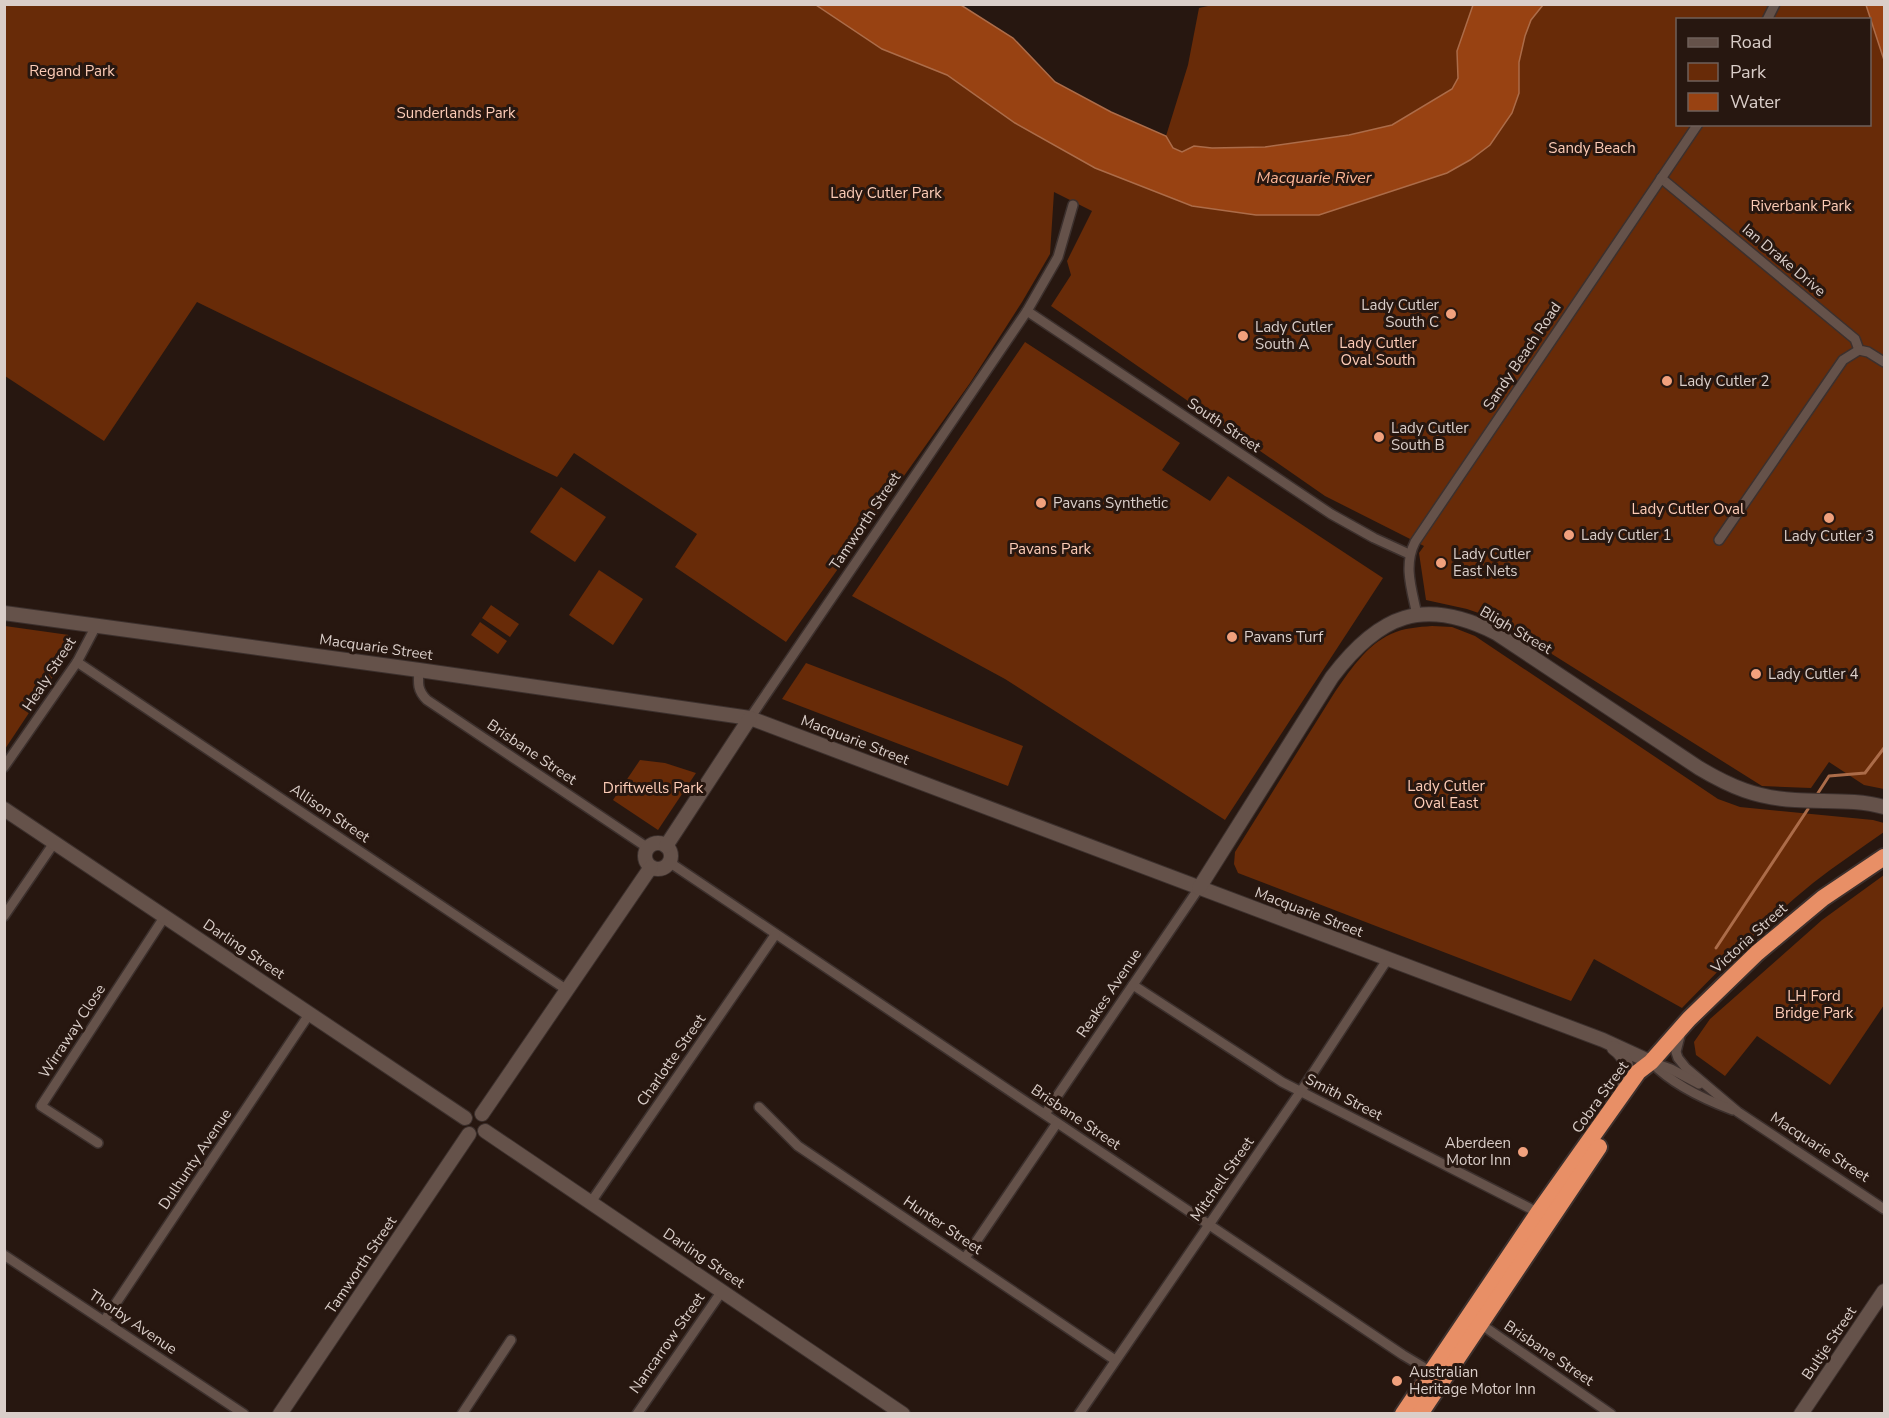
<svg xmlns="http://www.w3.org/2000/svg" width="1889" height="1418" viewBox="0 0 1889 1418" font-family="'Nunito Sans',sans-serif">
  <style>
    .green { fill: #682b08; fill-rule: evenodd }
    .water { fill: #984212; stroke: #ac6c49; stroke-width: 1.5 }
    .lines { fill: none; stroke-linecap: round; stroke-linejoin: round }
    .stream { stroke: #ac6c49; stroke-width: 3 }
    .street-casing { stroke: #3c302d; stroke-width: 12 }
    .secondary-casing { stroke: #3c302d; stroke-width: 16 }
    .highway-casing { stroke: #3c302d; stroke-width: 20 }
    .street { stroke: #65524a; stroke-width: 9 }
    .secondary { stroke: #65524a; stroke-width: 14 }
    .highway { stroke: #e88f66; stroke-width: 16 }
    .poi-dot { fill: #f1a17d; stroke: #271710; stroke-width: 2 }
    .labels { text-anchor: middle; stroke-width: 6; stroke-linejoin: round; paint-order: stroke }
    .park-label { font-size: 15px; fill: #fdccb7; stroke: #271710 }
    .street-label { font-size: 15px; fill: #dacec9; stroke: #271710 }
    .poi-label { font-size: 15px; fill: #dacec9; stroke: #271710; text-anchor: start }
    .water-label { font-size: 16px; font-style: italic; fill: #fdb595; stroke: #271710 }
  </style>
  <rect width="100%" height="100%" fill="#271710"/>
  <g class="green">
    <path d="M1217 4 1473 5 1457 51 1458 78 1452 89 1392 125 1349 135 1265 147 1212 148 1194 146 1182 152 1173 148 1166 136 1188 65 1199 8Z"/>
    <path d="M4 5H816L882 49 947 75 1015 123 1095 168 1192 206 1319 215 1447 173 1470 160 1490 145 1519 93V62L1525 36 1531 20 1543 5H1866L1884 60V789L1864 785 1829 762 1811 788 1762 786 1496 619 1467 609 1426 600 1419 553 1424 546 1325 496 1051 306 1071 275 1067 261 1092 211 1054 192 1050 254 1022 302 970 383 786 642 675 567 697 534 574 453 557 477 197 302 104 441 5 376ZM1678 20H1870V124H1678Z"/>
    <path d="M1025 342 1180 443 1162 470 1210 501 1228 476 1383 578 1225 820 1005 679 852 596Z"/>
    <path d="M561 487 606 517 575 562 530 532Z"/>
    <path d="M599 570 643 599 613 645 569 615Z"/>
    <path d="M491 605 519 624 510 637 482 618Z"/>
    <path d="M480 622 507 641 498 654 471 635Z"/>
    <path d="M5 626 69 635 73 643 70 651 5 749Z"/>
    <path d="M1432 626 1452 627 1475 636 1718 799 1740 807 1873 820 1884 823V832C1860 849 1836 865 1813 883 1766 921 1724 965 1682 1008L1594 959 1571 1001 1238 873 1234 864 1235 852 1333 695C1348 673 1366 645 1391 634 1404 628 1418 627 1432 626Z"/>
    <path d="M806 663 1023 746 1008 786 782 699Z"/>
    <path d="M640 760 665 763 696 773 658 830 613 800Z"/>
    <path d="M1884 875V1005L1830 1085 1757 1036 1725 1076 1696 1055 1694 1042 1710 1019 1822 920Z"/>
  </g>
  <g class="water">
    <path d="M816 5H961L1013 38 1055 82 1111 112 1166 136 1173 148 1182 152 1194 146 1212 148 1265 147 1349 135 1392 125 1452 89 1458 78 1457 51 1473 5H1543L1531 20 1525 36 1519 62V93L1512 113 1490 145 1470 160 1447 173 1319 215H1256L1192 206 1095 168 1015 123 947 75 882 49Z"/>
    <path d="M1866 5H1884V60L1883 57Z"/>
  </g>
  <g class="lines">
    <g class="stream">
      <path d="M1818 793 1829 776 1865 773 1884 748"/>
      <path d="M1716 948 1808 809"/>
    </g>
    <defs>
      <g id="street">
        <path d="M1767 20 1775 4"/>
        <path d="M1661 178 1855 339 1859 350 1868 352 1884 362"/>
        <path d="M1027 311 1331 514 1374 538 1409 554"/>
        <path d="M1719 540 1843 360 1859 350"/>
        <path d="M1417 615C1412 590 1403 566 1415 542L1698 124"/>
        <path d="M77 662 567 990"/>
        <path d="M419 670C418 683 417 690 427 700L648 848"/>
        <path d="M750 718 1027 311 1058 257 1073 205"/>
        <path d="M4 767 77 662 96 626"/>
        <path d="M669 862 1403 1355 1435 1374"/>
        <path d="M4 916 54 843"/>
        <path d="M1133 985 1282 1082 1541 1214"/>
        <path d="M1680 1036 1676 1052 1678 1058 1686 1068 1738 1112 1884 1209"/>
        <path d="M1651 1062C1673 1085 1703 1099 1733 1110"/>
        <path d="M1654 1063 1671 1069 1699 1084"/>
        <path d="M759 1107 798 1146 1115 1360"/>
        <path d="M1045 1114 1199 888"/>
        <path d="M98 1143 41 1106 165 916"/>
        <path d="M591 1202 775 935"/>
        <path d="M4 1255 244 1414"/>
        <path d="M965 1258 1057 1123"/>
        <path d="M104 1321 310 1013"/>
        <path d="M1479 1323 1611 1414"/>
        <path d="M462 1414 511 1340"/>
        <path d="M637 1414 722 1291"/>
        <path d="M1079 1414 1305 1085 1387 960"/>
      </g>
      <g id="secondary">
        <path d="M4 613 419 670 750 718 1603 1040 1651 1062"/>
        <path d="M4 809 465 1118"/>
        <circle cx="658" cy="856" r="13"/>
        <path d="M666 846 750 718"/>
        <path d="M1199 888 1332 677C1379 615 1423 596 1496 633L1699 768C1731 787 1757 798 1795 800 1825 802 1856 799 1884 807"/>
        <path d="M1614 1048C1630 1059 1628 1073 1622 1089"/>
        <path d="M482 1114 651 867"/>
        <path d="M485 1131 903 1414"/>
        <path d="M280 1414 469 1134"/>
        <path d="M1801 1414 1884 1291"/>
      </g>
      <g id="highway">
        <path d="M1403 1414 1538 1213 1638 1072 1651 1062 1689 1019 1757 953 1823 898 1884 857"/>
        <path d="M1420 1414 1599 1147"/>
      </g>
    </defs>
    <use href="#street" class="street-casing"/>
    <use href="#secondary" class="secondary-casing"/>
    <use href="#highway" class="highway-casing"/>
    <use href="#street" class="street"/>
    <use href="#secondary" class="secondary"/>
    <use href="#highway" class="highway"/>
  </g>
  <g class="poi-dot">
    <circle cx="1451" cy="314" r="6"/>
    <circle cx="1243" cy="336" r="6"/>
    <circle cx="1667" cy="381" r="6"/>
    <circle cx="1379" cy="437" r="6"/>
    <circle cx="1041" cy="503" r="6"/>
    <circle cx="1829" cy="518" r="6"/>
    <circle cx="1569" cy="535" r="6"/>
    <circle cx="1441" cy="563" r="6"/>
    <circle cx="1232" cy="637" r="6"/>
    <circle cx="1756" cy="674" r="6"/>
    <circle cx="1523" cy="1152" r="6"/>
    <circle cx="1397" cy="1381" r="6"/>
  </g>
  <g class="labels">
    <g class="park-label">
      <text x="72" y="76">Regand Park</text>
      <text x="456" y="118">Sunderlands Park</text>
      <text x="1592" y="153">Sandy Beach</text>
      <text x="886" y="198">Lady Cutler Park</text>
      <text x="1801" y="211">Riverbank Park</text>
      <text x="1378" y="348">Lady Cutler<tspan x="1378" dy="17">Oval South</tspan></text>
      <text x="1688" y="514">Lady Cutler Oval</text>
      <text x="1050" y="554">Pavans Park</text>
      <text x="1446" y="791">Lady Cutler<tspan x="1446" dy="17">Oval East</tspan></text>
      <text x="653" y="793">Driftwells Park</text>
      <text x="1814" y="1001">LH Ford<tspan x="1814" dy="17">Bridge Park</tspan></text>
    </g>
    <g class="street-label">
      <text transform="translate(1784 260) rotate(40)" y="5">Ian Drake Drive</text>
      <text transform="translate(1522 356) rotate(-56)" y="5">Sandy Beach Road</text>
      <text transform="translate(1224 425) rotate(34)" y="5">South Street</text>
      <text transform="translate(865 521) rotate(-56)" y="5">Tamworth Street</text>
      <text transform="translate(1516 630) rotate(30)" y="5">Bligh Street</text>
      <text transform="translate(376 647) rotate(8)" y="5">Macquarie Street</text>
      <text transform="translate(49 674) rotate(-57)" y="5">Healy Street</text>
      <text transform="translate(855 740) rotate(21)" y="5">Macquarie Street</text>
      <text transform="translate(532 752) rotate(34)" y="5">Brisbane Street</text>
      <text transform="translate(330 813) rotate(34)" y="5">Allison Street</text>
      <text transform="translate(1309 912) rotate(21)" y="5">Macquarie Street</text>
      <text transform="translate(1749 938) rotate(-42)" y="5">Victoria Street</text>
      <text transform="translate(244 949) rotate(34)" y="5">Darling Street</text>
      <text transform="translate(1109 993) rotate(-56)" y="5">Reakes Avenue</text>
      <text transform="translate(72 1031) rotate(-57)" y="5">Wirraway Close</text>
      <text transform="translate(671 1060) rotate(-55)" y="5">Charlotte Street</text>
      <text transform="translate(1344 1097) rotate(27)" y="5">Smith Street</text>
      <text transform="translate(1600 1097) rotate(-54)" y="5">Cobra Street</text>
      <text transform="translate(1076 1117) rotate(34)" y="5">Brisbane Street</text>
      <text transform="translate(1820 1147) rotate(33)" y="5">Macquarie Street</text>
      <text transform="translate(195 1159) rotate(-56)" y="5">Dulhunty Avenue</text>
      <text transform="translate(1222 1179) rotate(-55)" y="5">Mitchell Street</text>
      <text transform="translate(943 1225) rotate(34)" y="5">Hunter Street</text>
      <text transform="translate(704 1258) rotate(34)" y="5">Darling Street</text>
      <text transform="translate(361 1265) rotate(-56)" y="5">Tamworth Street</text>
      <text transform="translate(133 1322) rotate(34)" y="5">Thorby Avenue</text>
      <text transform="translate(667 1343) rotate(-55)" y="5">Nancarrow Street</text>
      <text transform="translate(1829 1343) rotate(-56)" y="5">Bultje Street</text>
      <text transform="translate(1549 1353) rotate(34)" y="5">Brisbane Street</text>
    </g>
    <g class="poi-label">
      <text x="1439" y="310" text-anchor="end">Lady Cutler<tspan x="1439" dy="17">South C</tspan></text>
      <text x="1255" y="332">Lady Cutler<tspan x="1255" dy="17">South A</tspan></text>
      <text x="1679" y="386">Lady Cutler 2</text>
      <text x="1391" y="433">Lady Cutler<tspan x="1391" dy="17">South B</tspan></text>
      <text x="1053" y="508">Pavans Synthetic</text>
      <text x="1581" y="540">Lady Cutler 1</text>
      <text x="1829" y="541" text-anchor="middle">Lady Cutler 3</text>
      <text x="1453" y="559">Lady Cutler<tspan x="1453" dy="17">East Nets</tspan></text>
      <text x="1244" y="642">Pavans Turf</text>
      <text x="1768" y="679">Lady Cutler 4</text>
      <text x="1511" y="1148" text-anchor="end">Aberdeen<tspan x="1511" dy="17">Motor Inn</tspan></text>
      <text x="1409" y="1377">Australian<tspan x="1409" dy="17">Heritage Motor Inn</tspan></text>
    </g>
    <g class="water-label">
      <text x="1314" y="183">Macquarie River</text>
    </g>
  </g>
  <rect width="1889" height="1418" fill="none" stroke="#dacec9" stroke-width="12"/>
  <rect x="1676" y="18" width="195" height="108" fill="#271710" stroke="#6f605a" stroke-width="1.5"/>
  <rect x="1688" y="38" width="30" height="9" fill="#65524a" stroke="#6f605a" stroke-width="1.5"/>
  <text x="1730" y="48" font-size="18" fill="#dacec9">Road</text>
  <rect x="1688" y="63" width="30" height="18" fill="#682b08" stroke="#6f605a" stroke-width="1.5"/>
  <text x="1730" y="78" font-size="18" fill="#dacec9">Park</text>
  <rect x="1688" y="93" width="30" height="18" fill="#984212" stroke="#6f605a" stroke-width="1.5"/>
  <text x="1730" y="108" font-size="18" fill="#dacec9">Water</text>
</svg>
